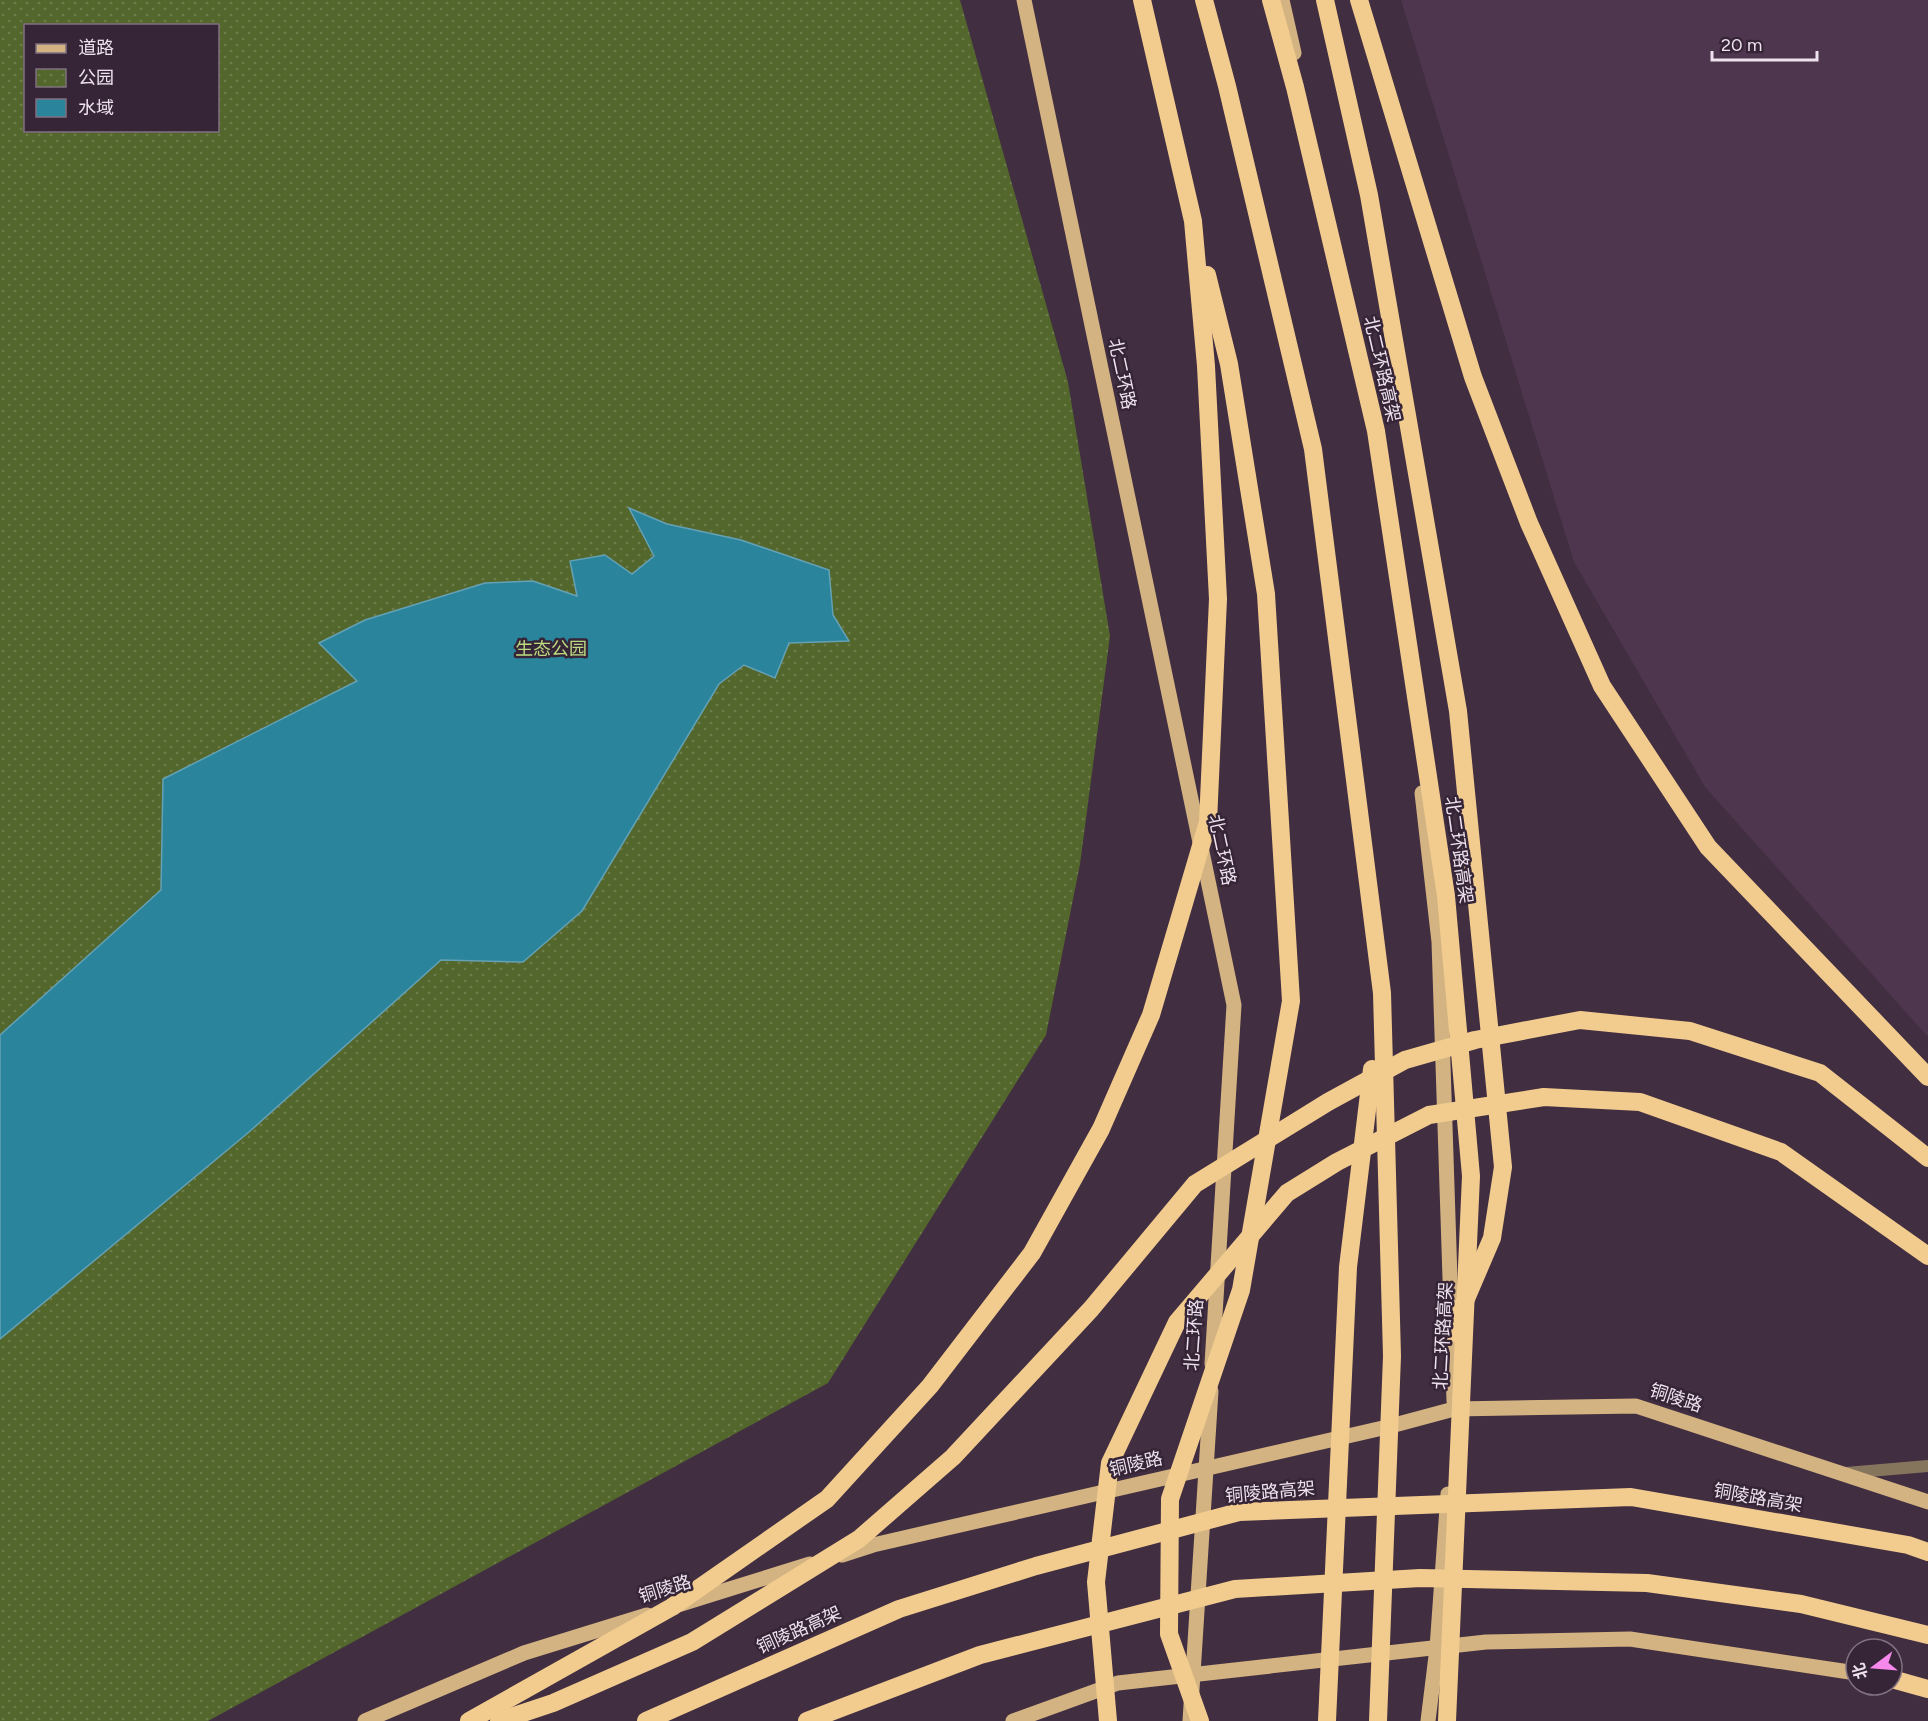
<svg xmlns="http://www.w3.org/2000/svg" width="1928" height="1721" viewBox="0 0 1928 1721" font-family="Figtree,'Noto Sans SC',sans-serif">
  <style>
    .built { fill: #4e364e }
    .park { fill: url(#park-dots); fill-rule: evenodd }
    .water { fill: #2a859c; stroke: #65a1b5; stroke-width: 1.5 }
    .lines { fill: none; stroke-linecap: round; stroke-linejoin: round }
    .lane { stroke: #85755d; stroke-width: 12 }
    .primary { stroke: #d3b381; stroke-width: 15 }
    .highway { stroke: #f2cc8e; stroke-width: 18 }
    .labels { text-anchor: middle; stroke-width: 5; stroke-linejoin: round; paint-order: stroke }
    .street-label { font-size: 18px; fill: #eee2ee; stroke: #362437 }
    .park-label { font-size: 18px; fill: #bad980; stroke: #362437 }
  </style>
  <defs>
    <pattern id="park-dots" width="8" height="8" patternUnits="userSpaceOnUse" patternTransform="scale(1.5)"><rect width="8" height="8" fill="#53672c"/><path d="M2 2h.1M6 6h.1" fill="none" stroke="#6c7c4b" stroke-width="1.8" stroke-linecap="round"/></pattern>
  </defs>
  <rect width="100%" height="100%" fill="#412e41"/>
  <path class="built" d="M1401 0H1928V1037L1705 787 1574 562Z"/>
  <path class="park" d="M0 0H960L1068 382 1110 636 1080 864 1046 1035 828 1383 208 1721H0ZM26 26H218V130H26Z"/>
  <path class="water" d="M629 508 667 524 741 540 829 570 833 615 849 641 789 643 775 678 744 665 719 684 582 911 523 962 441 960 249 1132 0 1339V1035L161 890 163 779 357 681 319 643 365 620 485 583 533 581 577 596 570 561 605 555 632 574 654 556Z"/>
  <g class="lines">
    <path class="lane" d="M1846 1473 1928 1466"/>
    <g class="primary">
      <path d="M1024 0 1234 1005 1212 1364"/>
      <path d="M1282 0 1294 53"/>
      <path d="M1422 793 1439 942 1454 1401"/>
      <path d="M842 1555 873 1545 1387 1427 1454 1409 1636 1406 1928 1502"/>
      <path d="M681 1604 810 1564"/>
      <path d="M365 1721 524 1653 647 1615"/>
      <path d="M1013 1721 1118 1683 1486 1642 1630 1639 1856 1673"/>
      <path d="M1190 1721 1211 1391"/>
      <path d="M1428 1721 1437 1648 1448 1494"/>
    </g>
    <g class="highway">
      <path d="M1204 0 1227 86 1313 449 1382 993 1392 1356 1378 1721"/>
      <path d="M1271 0 1295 87 1376 431 1446 896 1471 1176 1447 1721"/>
      <path d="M1325 0 1369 195 1458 711 1503 1167 1492 1238 1451 1334"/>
      <path d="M1359 0 1473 377 1529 523 1602 686 1708 847 1928 1077"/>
      <path d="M1892 1679 1928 1689"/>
      <path d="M469 1721 672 1607 827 1499 930 1386 1032 1253 1101 1129 1151 1015 1208 822 1218 599 1206 366 1193 221 1142 0"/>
      <path d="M499 1721 553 1703 692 1642 859 1539 953 1457 1091 1309 1195 1184 1328 1102 1405 1060 1475 1040 1580 1020 1690 1031 1820 1073 1928 1158"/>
      <path d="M646 1721 899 1609 1036 1566 1239 1512 1631 1497 1908 1545 1928 1552"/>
      <path d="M807 1721 980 1655 1235 1589 1420 1578 1647 1583 1801 1604 1928 1635"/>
      <path d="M1108 1721 1096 1582 1110 1463 1177 1322 1287 1193 1337 1162 1429 1115 1544 1097 1640 1102 1781 1152 1928 1256"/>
      <path d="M1200 1721 1169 1634 1170 1499 1241 1290 1291 1001 1266 594 1229 364 1207 275"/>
      <path d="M1327 1721 1348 1267 1372 1069"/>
    </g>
  </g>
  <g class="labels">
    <g class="street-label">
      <text transform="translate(1382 369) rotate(77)" y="6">北二环路高架</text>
      <text transform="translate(1122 374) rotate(78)" y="6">北二环路</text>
      <text transform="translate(1222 850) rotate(78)" y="6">北二环路</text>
      <text transform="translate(1459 850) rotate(82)" y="6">北二环路高架</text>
      <text transform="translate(1194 1335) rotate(-86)" y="6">北二环路</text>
      <text transform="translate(1443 1336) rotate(-87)" y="6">北二环路高架</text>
      <text transform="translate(1676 1398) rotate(18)" y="6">铜陵路</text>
      <text transform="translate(1136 1464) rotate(-13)" y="6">铜陵路</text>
      <text transform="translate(1270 1492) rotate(-5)" y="6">铜陵路高架</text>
      <text transform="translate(1758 1498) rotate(10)" y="6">铜陵路高架</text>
      <text transform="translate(665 1589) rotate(-17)" y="6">铜陵路</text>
      <text transform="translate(799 1630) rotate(-24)" y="6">铜陵路高架</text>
    </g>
    <g class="park-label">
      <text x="551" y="655">生态公园</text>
    </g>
  </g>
  <rect x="24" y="24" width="195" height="108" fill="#362437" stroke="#807080" stroke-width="1.5"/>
  <rect x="36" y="44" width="30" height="9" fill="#d3b381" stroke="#807080" stroke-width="1.5"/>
  <text x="78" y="54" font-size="18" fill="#eee2ee">道路</text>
  <rect x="36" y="69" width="30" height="18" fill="url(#park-dots)" stroke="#807080" stroke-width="1.5"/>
  <text x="78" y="84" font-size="18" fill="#eee2ee">公园</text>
  <rect x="36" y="99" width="30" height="18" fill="#2a859c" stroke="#807080" stroke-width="1.5"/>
  <text x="78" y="114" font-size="18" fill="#eee2ee">水域</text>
  <g transform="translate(1874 1667) rotate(254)"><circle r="28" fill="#362437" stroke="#807080" stroke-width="1.5"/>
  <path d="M0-4.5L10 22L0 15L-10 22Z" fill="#f788ec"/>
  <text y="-9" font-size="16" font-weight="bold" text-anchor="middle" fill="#eee2ee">北</text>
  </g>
  <path d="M1712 51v9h105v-9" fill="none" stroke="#eee2ee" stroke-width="3"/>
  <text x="1721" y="51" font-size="18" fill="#eee2ee" stroke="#362437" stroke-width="4.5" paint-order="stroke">20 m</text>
</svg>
